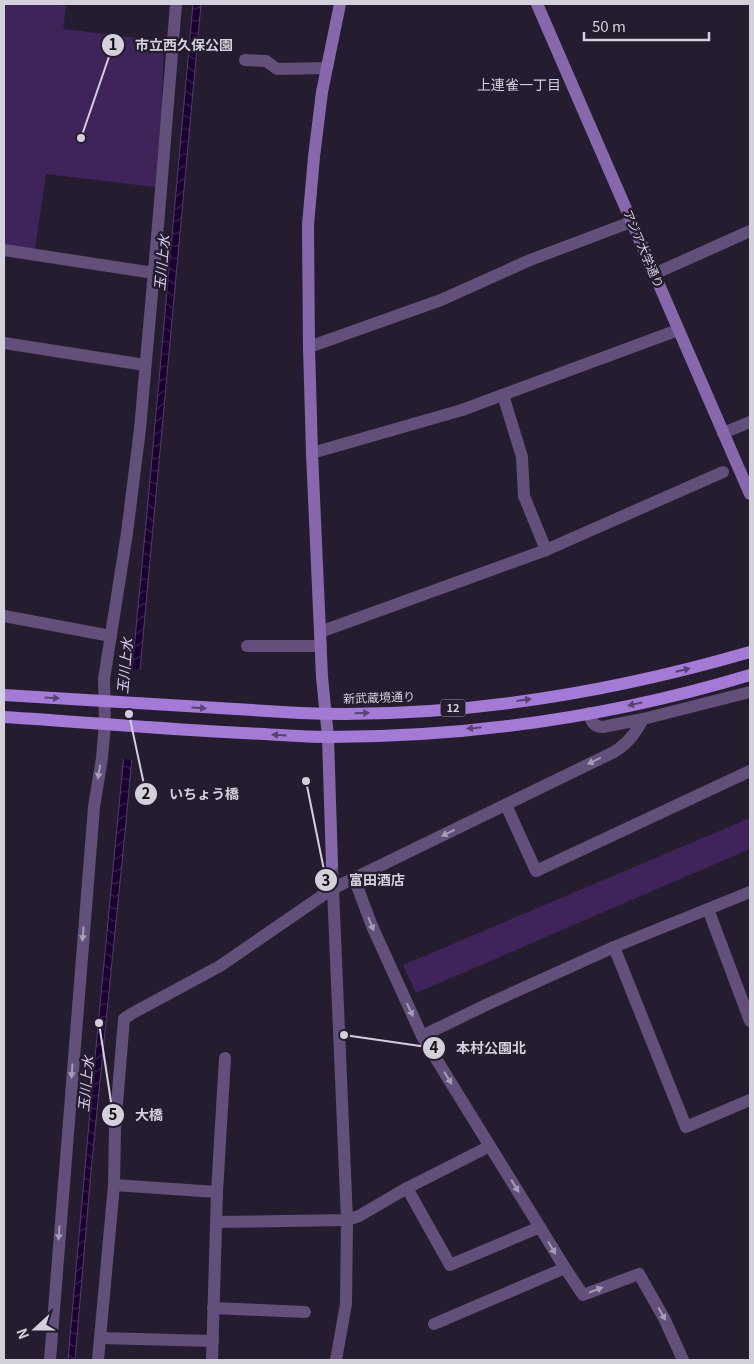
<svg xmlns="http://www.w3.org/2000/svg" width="754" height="1364" viewBox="0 0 754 1364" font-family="Georgia,'Noto Sans JP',serif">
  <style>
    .green { fill: #3f245b }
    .water { fill: url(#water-waves); stroke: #523e65 }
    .pier { fill: #251d2f }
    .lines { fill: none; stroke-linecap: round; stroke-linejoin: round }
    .street { stroke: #624f7a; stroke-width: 12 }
    .secondary { stroke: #8768ad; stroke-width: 12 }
    .primary { stroke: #a37ad5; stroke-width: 12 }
    .oneway { fill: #574271 }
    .oneway2 { fill: #a69cb4 }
    .labels { text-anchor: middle; stroke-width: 5; stroke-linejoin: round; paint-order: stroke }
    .shield { fill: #251d2f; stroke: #9f9aa7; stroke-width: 1 }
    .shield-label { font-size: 11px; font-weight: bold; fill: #d3cfdb }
    .street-label { font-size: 12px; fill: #d3cfdb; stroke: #251d2f }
    .neighbourhood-label { font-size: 14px; fill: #d3cfdb; stroke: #251d2f }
    .water-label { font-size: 14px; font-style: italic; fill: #decff3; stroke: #251d2f }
    .leader { fill: none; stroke: #d3cfdb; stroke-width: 2 }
    .callout-dot { fill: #d3cfdb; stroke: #251d2f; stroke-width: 2 }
    .mark-label { font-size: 15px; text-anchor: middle; font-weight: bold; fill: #111 }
    .callout-label { font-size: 14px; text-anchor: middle; font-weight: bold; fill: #d3cfdb; stroke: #251d2f; stroke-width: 5; stroke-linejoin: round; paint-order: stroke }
  </style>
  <defs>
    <pattern id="water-waves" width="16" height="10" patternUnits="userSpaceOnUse" patternTransform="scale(1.25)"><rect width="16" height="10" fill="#1a0032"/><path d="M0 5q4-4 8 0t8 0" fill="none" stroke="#3a244f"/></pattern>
  </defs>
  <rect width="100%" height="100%" fill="#251d2f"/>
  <g class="green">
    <path d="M4 4H53L66 6 63 29 164 41 162 101 155 187 46 174 35 249 4 245Z"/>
    <path d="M750 818V849L416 993 403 965Z"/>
  </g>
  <path class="water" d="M193 4H201L126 822 91 1171 75 1360H68L92 1089 147 513Z"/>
  <path class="pier" d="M130 669 142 670 134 760 121 759Z"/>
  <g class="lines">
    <g class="street">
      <path d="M245 60 266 61 277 69 326 68"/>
      <path d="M4 250 154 273"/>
      <path d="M654 274 750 231"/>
      <path d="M4 343 145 365"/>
      <path d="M309 347 441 300 530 260 631 222"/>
      <path d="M503 395 522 457 524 496 546 550"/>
      <path d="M723 433 750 422"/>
      <path d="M312 453 462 410 678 330"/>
      <path d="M4 616 111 636"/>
      <path d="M320 632 546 550 723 472"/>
      <path d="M247 646H321"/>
      <path d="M589 713C591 722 594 727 603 727L643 719 750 692"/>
      <path d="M506 805 536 871 750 771"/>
      <path d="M332 865 347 1220 346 1304 336 1360"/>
      <path d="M354 878 372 926 422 1036 565 1268 583 1295 639 1274 665 1320 683 1360"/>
      <path d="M708 909 750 1021"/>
      <path d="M614 947 686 1127 750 1100"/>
      <path d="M422 1036 488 1004 614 947 750 892"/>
      <path d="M114 1185 217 1192"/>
      <path d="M407 1188 450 1265 540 1227"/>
      <path d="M217 1222 347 1220 359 1216 407 1188 490 1146"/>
      <path d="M213 1308 305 1312"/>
      <path d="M434 1324 565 1268"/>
      <path d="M100 1338 213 1341"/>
      <path d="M50 1360 94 807 102 758 105 724 104 679 127 533 140 429 159 214 176 4"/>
      <path d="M98 1360 114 1185 115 1128 124 1019 131 1014 220 966 332 889 614 752C628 743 635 734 643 719"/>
      <path d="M212 1360 217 1192 225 1058"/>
    </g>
    <g class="secondary">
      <path d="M537 4 750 494"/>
      <path d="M332 865 328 737 322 677 312 453 309 347 308 225 314 157 322 92 340 4"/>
    </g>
    <g class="primary">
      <path d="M4 695 300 713C452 719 605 694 750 652"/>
      <path d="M4 717C83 722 162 729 242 733 270 734 300 737 328 737 470 737 614 716 750 675"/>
    </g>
  </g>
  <defs><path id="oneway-solid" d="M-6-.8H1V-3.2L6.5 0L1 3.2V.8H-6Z" transform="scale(1.25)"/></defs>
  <g class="oneway">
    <use href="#oneway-solid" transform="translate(683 670) rotate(-14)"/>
    <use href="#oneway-solid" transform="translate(52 698) rotate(4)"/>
    <use href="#oneway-solid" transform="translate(524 700) rotate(-8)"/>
    <use href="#oneway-solid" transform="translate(635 704) rotate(168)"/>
    <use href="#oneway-solid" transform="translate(199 708) rotate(3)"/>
    <use href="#oneway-solid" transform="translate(362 713) rotate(-2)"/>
    <use href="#oneway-solid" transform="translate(474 728) rotate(174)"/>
    <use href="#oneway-solid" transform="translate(279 735) rotate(-177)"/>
  </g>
  <g class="oneway2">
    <use href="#oneway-solid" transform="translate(594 761) rotate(154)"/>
    <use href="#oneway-solid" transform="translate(99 772) rotate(99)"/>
    <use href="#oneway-solid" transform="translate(448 833) rotate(154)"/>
    <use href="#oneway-solid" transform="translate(371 924) rotate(68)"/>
    <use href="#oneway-solid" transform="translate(83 934) rotate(95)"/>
    <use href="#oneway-solid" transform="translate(410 1010) rotate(65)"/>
    <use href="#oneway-solid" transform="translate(72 1071) rotate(94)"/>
    <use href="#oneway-solid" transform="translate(448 1078) rotate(58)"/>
    <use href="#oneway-solid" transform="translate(515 1186) rotate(58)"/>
    <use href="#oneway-solid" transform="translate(59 1233) rotate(94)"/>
    <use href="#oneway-solid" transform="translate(552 1248) rotate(59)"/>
    <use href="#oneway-solid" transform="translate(596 1290) rotate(-21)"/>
    <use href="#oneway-solid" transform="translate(662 1314) rotate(61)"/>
  </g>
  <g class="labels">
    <rect class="shield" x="440.5" y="699.5" width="25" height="17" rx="4"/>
    <g class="shield-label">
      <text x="453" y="712">12</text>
    </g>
    <g class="street-label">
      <text transform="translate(643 249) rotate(67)" y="4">アジア大学通り</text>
      <text transform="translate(379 698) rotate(-2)" y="4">新武蔵境通り</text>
    </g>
    <g class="neighbourhood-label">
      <text x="519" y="90">上連雀一丁目</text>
    </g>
    <g class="water-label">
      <text transform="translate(162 263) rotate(-85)" y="5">玉川上水</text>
      <text transform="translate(125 666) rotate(-85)" y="5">玉川上水</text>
      <text transform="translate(86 1084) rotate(-85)" y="5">玉川上水</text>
    </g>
  </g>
  <path class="leader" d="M81 138L113 45M129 714L146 794M306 781L326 880M344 1035L434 1048M99 1023L113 1115"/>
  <g class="callout-dot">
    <circle cx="81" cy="138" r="5"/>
    <circle cx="129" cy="714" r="5"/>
    <circle cx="306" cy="781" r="5"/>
    <circle cx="344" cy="1035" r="5"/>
    <circle cx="99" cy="1023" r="5"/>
    <circle cx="113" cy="45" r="12"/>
    <circle cx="146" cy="794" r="12"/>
    <circle cx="326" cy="880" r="12"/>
    <circle cx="434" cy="1048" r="12"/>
    <circle cx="113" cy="1115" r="12"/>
  </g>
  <g class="mark-label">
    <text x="113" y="50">1</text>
    <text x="146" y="799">2</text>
    <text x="326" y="886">3</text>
    <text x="434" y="1053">4</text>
    <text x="113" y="1120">5</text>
  </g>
  <g class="callout-label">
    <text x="184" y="50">市立西久保公園</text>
    <text x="204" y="799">いちょう橋</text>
    <text x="377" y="885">富田酒店</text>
    <text x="491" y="1053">本村公園北</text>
    <text x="149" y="1120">大橋</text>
  </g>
  <rect width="754" height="1364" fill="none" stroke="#d3cfdb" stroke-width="10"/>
  <g transform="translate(35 1329) rotate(249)" stroke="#251d2f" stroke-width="4" paint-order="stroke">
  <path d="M0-4L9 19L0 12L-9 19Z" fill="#d3cfdb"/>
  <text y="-8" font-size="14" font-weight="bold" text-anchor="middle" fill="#d3cfdb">N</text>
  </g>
  <path d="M584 32v8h125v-8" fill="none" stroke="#d3cfdb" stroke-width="2.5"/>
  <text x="592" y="32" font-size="15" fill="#d3cfdb" stroke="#251d2f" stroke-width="4" paint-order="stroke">50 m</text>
</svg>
